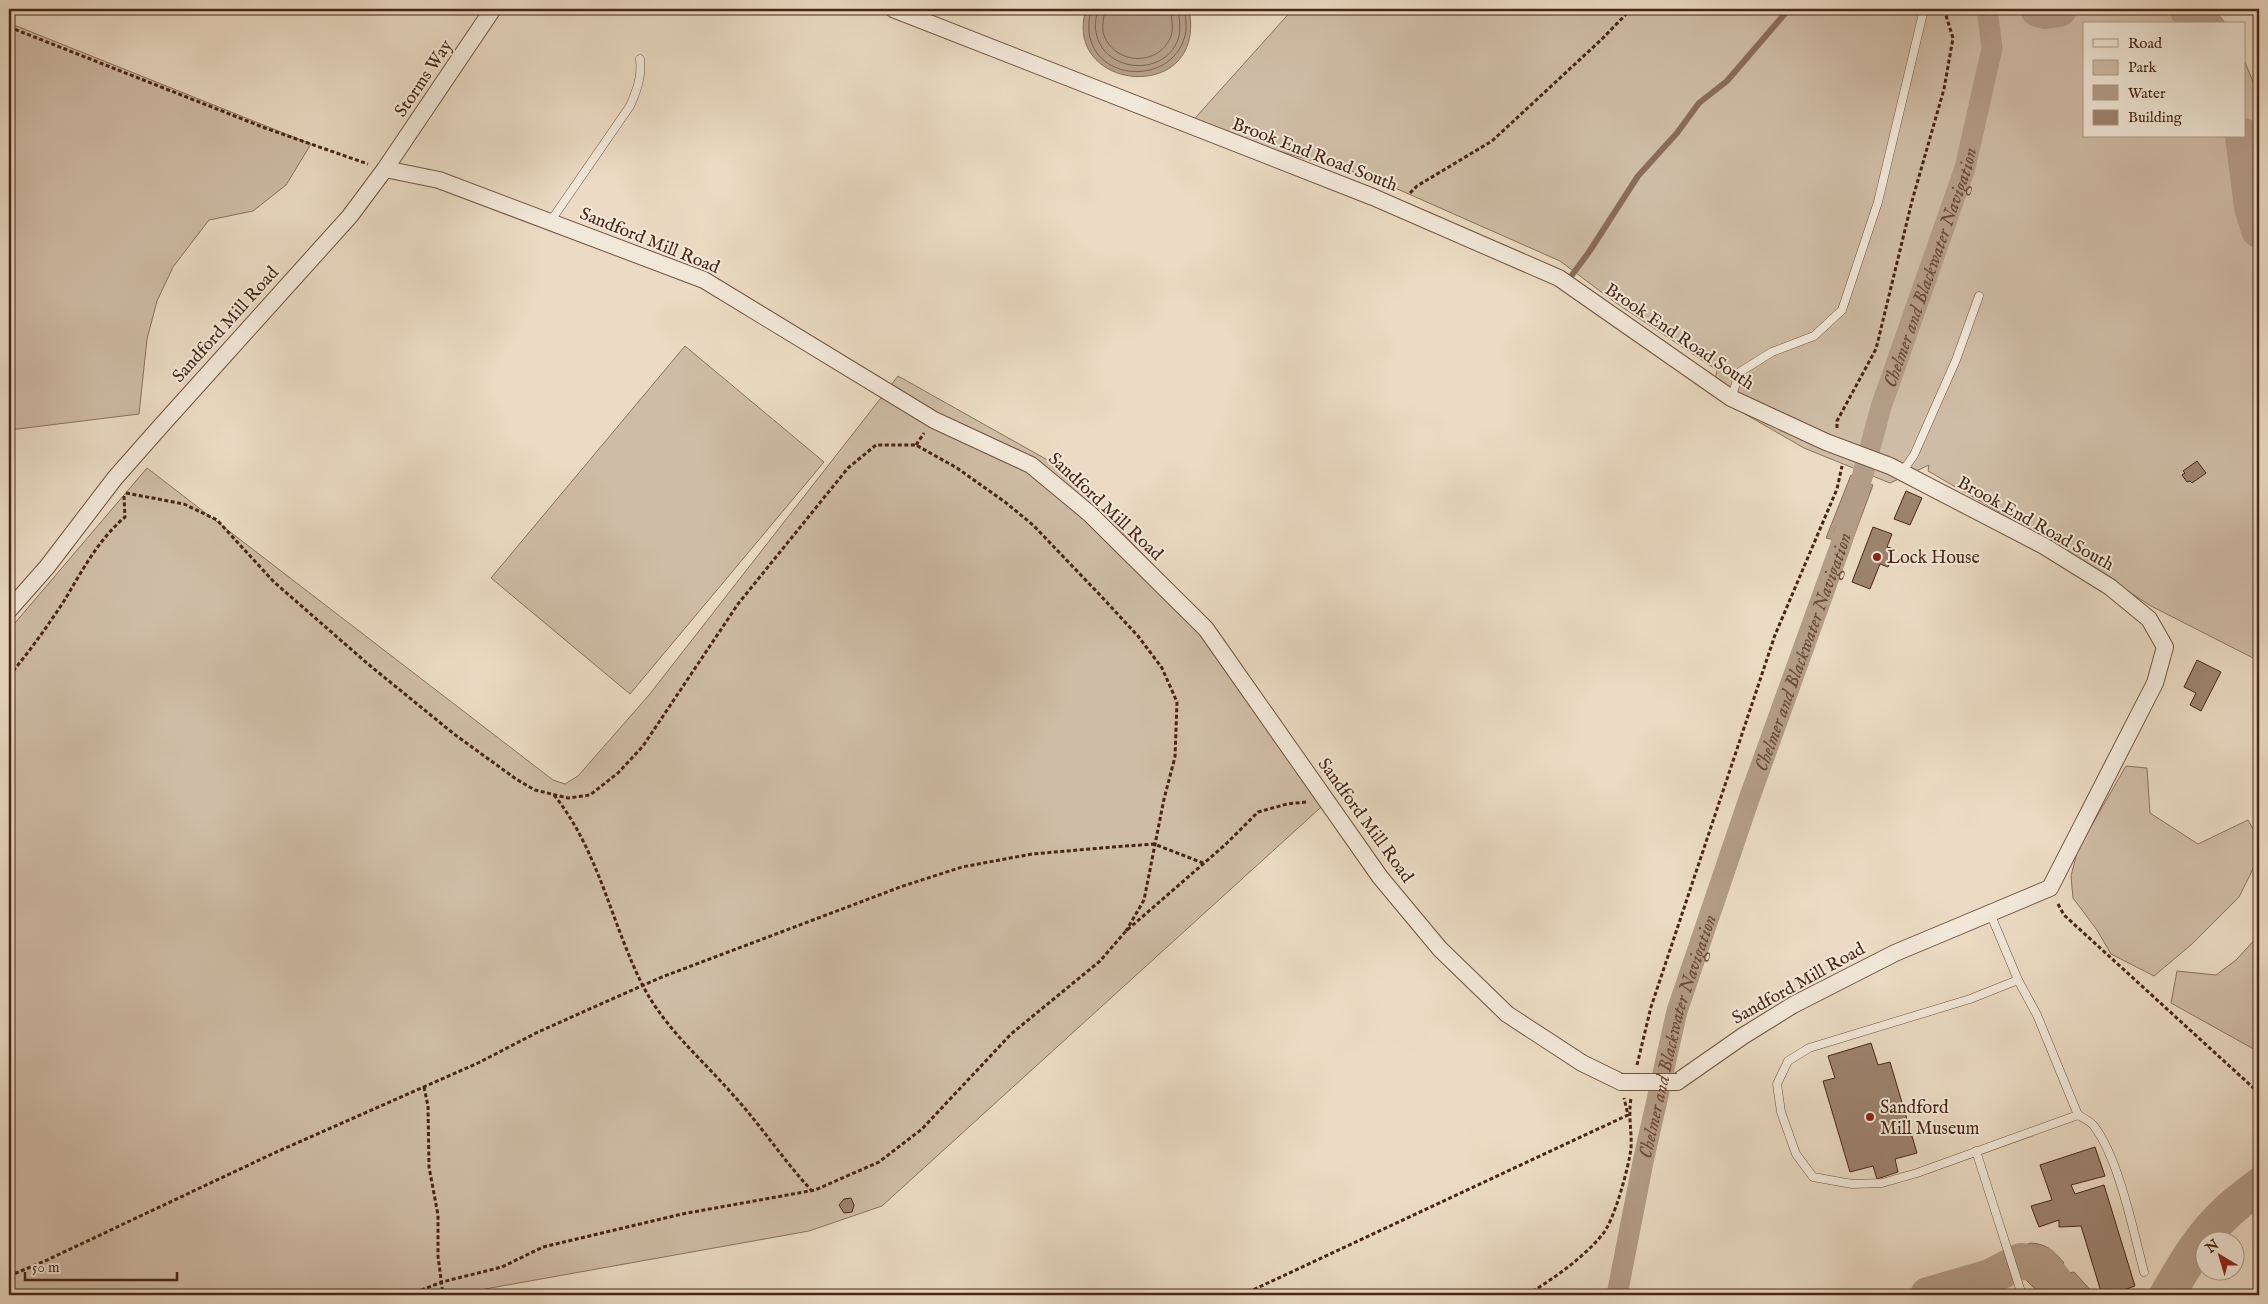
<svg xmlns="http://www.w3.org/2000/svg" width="2268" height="1304" viewBox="0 0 2268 1304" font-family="'IM FELL English',serif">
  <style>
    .green { fill: #cfbca6; stroke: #8c715d }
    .water { fill: #b49d88; stroke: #896d5a }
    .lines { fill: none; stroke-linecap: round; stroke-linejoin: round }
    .shore { stroke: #7e624e; stroke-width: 1 }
    .stream { stroke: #896d5a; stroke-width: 6 }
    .canal { stroke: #b49d88; stroke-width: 21 }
    .river { stroke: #b49d88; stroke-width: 36 }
    .building { fill: #9d8470; stroke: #482614 }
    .lane-casing { stroke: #715340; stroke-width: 9 }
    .street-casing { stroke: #715340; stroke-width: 18 }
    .path { stroke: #482614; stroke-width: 3; stroke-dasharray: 4 2.5; stroke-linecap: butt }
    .lane { stroke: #f2e8d9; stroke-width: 8 }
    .street { stroke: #f2e8d9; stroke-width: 16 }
    .street-bridge-casing { stroke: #715340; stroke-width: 18; stroke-linecap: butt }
    .street-bridge { stroke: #f2e8d9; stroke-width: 16 }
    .poi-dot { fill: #8f2418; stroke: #f2e8d9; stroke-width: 2 }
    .labels { text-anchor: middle; stroke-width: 4; stroke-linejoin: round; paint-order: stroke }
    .street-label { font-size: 18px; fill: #482614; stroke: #f2e8d9 }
    .poi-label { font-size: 18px; fill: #482614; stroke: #f2e8d9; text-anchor: start }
    .water-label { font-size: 19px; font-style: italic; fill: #684a37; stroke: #f2e8d9 }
  </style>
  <rect width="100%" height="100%" fill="#ebdbc4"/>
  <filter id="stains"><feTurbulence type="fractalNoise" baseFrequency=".004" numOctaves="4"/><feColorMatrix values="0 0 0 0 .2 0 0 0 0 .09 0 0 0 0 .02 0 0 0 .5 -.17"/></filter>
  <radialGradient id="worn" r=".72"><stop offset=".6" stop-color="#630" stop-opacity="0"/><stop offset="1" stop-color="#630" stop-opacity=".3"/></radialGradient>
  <g class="green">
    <path d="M1293 9H2214L2226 24H2084V136H2244V60L2259 96V661L2151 606 2051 542 1928 471 1929 465 1890 483 1804 448 1712 395 1717 370 1616 303 1560 261 1368 176 1188 126Z"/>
    <path d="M9 23 311 144 286 185 253 211 209 220 173 267 157 301 147 339 139 414 9 430Z"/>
    <path d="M685 346 824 462 630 694 491 578Z"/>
    <path d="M898 376 1060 467 1210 625 1330 799 882 1206 809 1231 485 1289 463 1295H9V630L147 468 553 780 565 784 578 776 649 695Z"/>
    <path d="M2126 766 2147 768 2150 813 2198 844 2248 820 2259 839V857L2239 897 2192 944 2154 976 2111 954 2097 930 2073 898 2071 876 2078 849Z"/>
    <path d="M2259 935V1052L2171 1003 2177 971 2216 975 2236 960Z"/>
  </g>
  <g class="water">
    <path d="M1086 9H1189C1208 106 1061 92 1086 9Z"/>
    <path d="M1851 475 1873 485 1851 544 1826 538Z"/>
    <path d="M2031 1243C2047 1244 2054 1251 2064 1263L2036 1290 2022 1276 2013 1248Z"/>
    <path d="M2074 1272 2095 1295H2050L2048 1290 2070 1273Z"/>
  </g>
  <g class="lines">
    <g class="shore">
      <path d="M1091 9C1090 16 1088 24 1089 32 1095 82 1169 85 1184 39 1188 29 1185 19 1185 9"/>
      <path d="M1097 9C1097 16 1094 24 1096 32 1103 74 1168 78 1179 36 1181 26 1179 18 1178 9"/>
      <path d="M1105 9C1104 17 1102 24 1103 32 1112 65 1159 68 1171 36 1174 27 1171 18 1171 9"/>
      <path d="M1855 483 1866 489 1848 536 1846 538 1835 535 1834 532 1852 484Z"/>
      <path d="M2031 1248C2042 1249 2050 1252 2056 1262L2036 1282 2026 1273 2020 1253 2021 1251Z"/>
      <path d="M2030 1255H2037L2046 1259 2048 1263 2035 1273 2028 1258Z"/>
    </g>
    <path class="stream" d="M1572 275 1589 252 1638 176 1677 133 1699 103 1727 81 1789 9"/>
    <path class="canal" id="s1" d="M1617 1295 1643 1162 1677 1011 1749 799 1840 547 1863 474 1881 407 1965 168 1992 48 1987 9"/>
    <g class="river">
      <path d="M2038 9 2045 11 2059 9"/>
      <path d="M2187 9 2204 24"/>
      <path d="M2243 136 2252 207 2259 230"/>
      <path d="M1928 1295 1990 1277 2021 1261 2042 1265 2065 1295"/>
      <path d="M2167 1295C2184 1266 2201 1236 2226 1213 2236 1203 2248 1195 2259 1186"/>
    </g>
  </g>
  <g class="building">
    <path d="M2197 461 2206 473 2192 483 2190 481 2187 482 2182 475 2185 473 2183 471Z"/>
    <path d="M1906 491 1922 498 1910 525 1894 519Z"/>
    <path d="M1873 527 1892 534 1887 547 1894 549 1888 567 1880 564 1870 589 1852 582Z"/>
    <path d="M2197 660 2221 672 2201 711 2190 705 2196 693 2184 687Z"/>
    <path d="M1871 1043 1878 1065 1890 1062 1917 1153 1895 1159 1898 1172 1877 1179 1873 1166 1850 1172 1823 1081 1835 1078 1828 1056Z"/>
    <path d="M2095 1147 2105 1176 2071 1185 2075 1194 2104 1185 2135 1286 2110 1295H2102L2081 1226 2059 1227V1220L2039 1227 2031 1206 2052 1200 2040 1165Z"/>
    <path d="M851 1198 854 1205 852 1212 844 1213 839 1205 844 1199Z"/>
  </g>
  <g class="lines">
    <defs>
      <g id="lane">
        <path d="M550 222 630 106C637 90 642 77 640 59"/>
        <path d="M1731 398 1740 372 1772 352 1814 336 1842 310 1878 202 1924 9"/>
        <path d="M1902 472 1914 455 1956 360 1979 296"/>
        <path d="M1990 913 2018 980"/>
        <path d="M2018 980 2037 1015 2078 1115 1917 1173 1882 1183 1852 1184 1813 1177 1796 1154 1781 1112 1777 1084 1788 1061 1809 1048 1970 999Z"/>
        <path d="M2078 1115C2083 1118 2090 1121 2094 1126 2119 1159 2133 1230 2144 1272"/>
        <path d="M1976 1151 2022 1295"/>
      </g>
      <g id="street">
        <path d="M893 9 1373 197 1559 278 1731 398 1826 442 1890 466 2044 546 2110 587 2149 619 2165 647 2155 683 2050 888 1895 953 1793 1005 1743 1036 1677 1082"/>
        <path d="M385 169 439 180 704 280 934 420 1031 465 1090 514 1206 629 1380 877 1440 949 1507 1014 1582 1063 1621 1082"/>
        <path d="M9 610 47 567 115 478 160 427 350 216 385 169 493 9"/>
      </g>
    </defs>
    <use href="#lane" class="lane-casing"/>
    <use href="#street" class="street-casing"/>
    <g class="path">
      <path d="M9 27 265 128 368 164"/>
      <path d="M1410 193 1417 186 1492 141 1602 39 1631 9"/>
      <path d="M1837 428V421L1876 349 1912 201 1944 89 1953 38 1944 9"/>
      <path d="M916 445 924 433"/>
      <path d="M126 493 184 504 217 520 274 582 368 664 454 734 516 779 535 790 568 798 590 795 618 773 643 746 738 604 848 468 876 445H916L957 468 1005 502 1033 525 1099 594 1138 636 1162 668 1177 702 1175 757 1164 799 1144 900 1126 931"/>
      <path d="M9 676C29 652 47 627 64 601 82 571 98 540 125 517L124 496"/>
      <path d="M554 795C599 851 611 923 643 986 666 1030 703 1060 735 1097 762 1127 784 1161 812 1191"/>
      <path d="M2058 904 2064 915 2259 1093"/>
      <path d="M1637 1065 1651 1007 1775 635 1837 489 1842 466"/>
      <path d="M424 1087 428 1106 429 1167 438 1215V1256L443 1295"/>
      <path d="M9 1276 45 1261 272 1154 478 1063 536 1033 594 1007 662 977 903 886 962 867 1032 854 1113 847 1154 844 1203 863"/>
      <path d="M409 1295 442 1282 502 1267 543 1247 682 1214 815 1190 879 1162 922 1129 1011 1034 1100 961 1126 931 1226 844 1258 812 1287 804 1306 802"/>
      <path d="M1242 1295 1628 1115 1624 1098"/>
      <path d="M1527 1295C1554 1278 1581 1260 1602 1235 1614 1222 1629 1166 1631 1148 1632 1131 1628 1117 1631 1098"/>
    </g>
    <use href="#lane" class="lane"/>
    <use href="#street" class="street"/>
    <defs>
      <path id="street-bridge" d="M1621 1082H1677"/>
    </defs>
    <use href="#street-bridge" class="street-bridge-casing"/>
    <use href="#street-bridge" class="street-bridge"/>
  </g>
  <g class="poi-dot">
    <circle cx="1877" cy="557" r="5"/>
    <circle cx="1870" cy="1117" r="5"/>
  </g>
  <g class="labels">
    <g class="street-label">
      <text transform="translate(423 78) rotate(-56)" y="6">Storms Way</text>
      <text transform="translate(1315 154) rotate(21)" y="6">Brook End Road South</text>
      <text transform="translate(650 240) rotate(22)" y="6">Sandford Mill Road</text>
      <text transform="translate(225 324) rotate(-48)" y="6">Sandford Mill Road</text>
      <text transform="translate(1680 336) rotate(34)" y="6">Brook End Road South</text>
      <text transform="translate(1106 506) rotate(43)" y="6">Sandford Mill Road</text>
      <text transform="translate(2036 523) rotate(29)" y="6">Brook End Road South</text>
      <text transform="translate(1366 820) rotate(54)" y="6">Sandford Mill Road</text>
      <text transform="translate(1798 983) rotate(-29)" y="6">Sandford Mill Road</text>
    </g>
    <g class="poi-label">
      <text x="1887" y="563">Lock House</text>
      <text x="1880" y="1113">Sandford<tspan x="1880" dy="21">Mill Museum</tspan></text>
    </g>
    <g class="water-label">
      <text dy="7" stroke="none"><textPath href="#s1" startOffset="1076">Chelmer and Blackwater Navigation</textPath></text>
      <text dy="7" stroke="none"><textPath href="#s1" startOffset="671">Chelmer and Blackwater Navigation</textPath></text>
      <text dy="7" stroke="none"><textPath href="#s1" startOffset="266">Chelmer and Blackwater Navigation</textPath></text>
    </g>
  </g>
  <rect width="2268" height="1304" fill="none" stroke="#ebdbc4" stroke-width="30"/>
  <rect x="10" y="10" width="2248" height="1284" fill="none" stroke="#482614" stroke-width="2.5"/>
  <rect x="15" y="15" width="2238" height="1274" fill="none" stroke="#482614"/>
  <rect x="2083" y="22" width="162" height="115" fill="#f2e8d9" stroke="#ae9a8a"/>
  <rect x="2093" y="39" width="25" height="8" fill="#f2e8d9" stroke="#ae9a8a"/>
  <text x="2128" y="48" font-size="15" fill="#482614">Road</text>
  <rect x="2093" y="60" width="25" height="15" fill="#cfbca6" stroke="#ae9a8a"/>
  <text x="2128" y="72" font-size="15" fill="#482614">Park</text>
  <rect x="2093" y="85" width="25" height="15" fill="#b49d88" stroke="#ae9a8a"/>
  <text x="2128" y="98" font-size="15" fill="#482614">Water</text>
  <rect x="2093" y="110" width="25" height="15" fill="#9d8470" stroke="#ae9a8a"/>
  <text x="2128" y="122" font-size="15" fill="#482614">Building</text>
  <g transform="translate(2220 1256) rotate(322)"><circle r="24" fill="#f2e8d9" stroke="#ae9a8a"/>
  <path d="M0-4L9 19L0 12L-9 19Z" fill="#8f2418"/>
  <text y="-8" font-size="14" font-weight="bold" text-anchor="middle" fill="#482614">N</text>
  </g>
  <path d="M25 1272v8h152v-8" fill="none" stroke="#482614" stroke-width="2.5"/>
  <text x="32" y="1272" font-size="15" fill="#482614" stroke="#f2e8d9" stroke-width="4" paint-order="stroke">50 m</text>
  <rect width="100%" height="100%" filter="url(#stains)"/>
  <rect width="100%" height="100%" fill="url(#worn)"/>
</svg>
